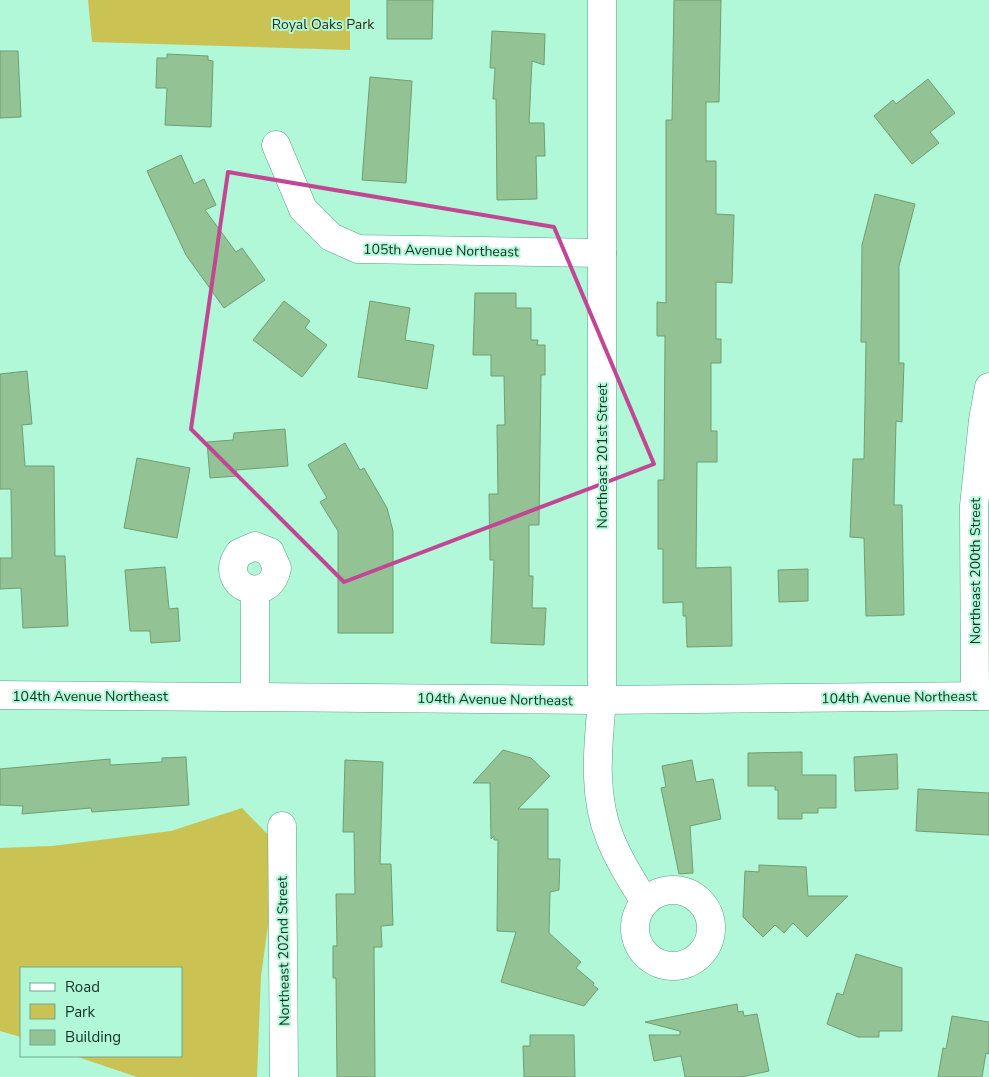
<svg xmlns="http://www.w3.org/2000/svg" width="989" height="1077" viewBox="0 0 989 1077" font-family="'Nunito Sans',sans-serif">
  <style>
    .green { fill: #cac253 }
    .building { fill: #93c394; stroke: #6f9e71 }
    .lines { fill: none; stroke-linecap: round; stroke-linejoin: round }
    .minor-casing { stroke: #5ba184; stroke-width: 29 }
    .minor { stroke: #fff; stroke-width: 28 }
    .marked { fill: none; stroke: #c34695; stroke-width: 4; stroke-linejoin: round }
    .labels { text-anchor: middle; stroke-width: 4; stroke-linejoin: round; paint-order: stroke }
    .park-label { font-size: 14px; fill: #302e17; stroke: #b0f8d8 }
    .street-label { font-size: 14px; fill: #133024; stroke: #b0f8d8 }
  </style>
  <rect width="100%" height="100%" fill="#b0f8d8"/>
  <g class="green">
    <path d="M88 0H350V50L92 42Z"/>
    <path d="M242 808 279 846 261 976 257 1077H137L75 1056H181V968H21V1037L0 1031V848L52 846 171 831Z"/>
  </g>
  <g class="building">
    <path d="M387 0H433L432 39H387Z"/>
    <path d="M674 0H721L719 102H706V161H716V214L734 215 732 283 716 282V339H721V363H711V431H717V462H697L696 568 731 567 732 646 687 647 686 616H683V602L663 603V549H658V480H664L665 336H657V302L666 303V120H672Z"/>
    <path d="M492 31 545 34 544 65 532 61 529 123H544L545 156H536L537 199 497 200 496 99H493L495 68H490Z"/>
    <path d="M0 51H18L21 117 0 118Z"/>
    <path d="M167 54 208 56V60L213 61 211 127 165 125 167 88H156L157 58H167Z"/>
    <path d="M370 77 412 81 406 183 362 180Z"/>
    <path d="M928 79 955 113 930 132 939 143 912 164 874 116 893 100 896 104Z"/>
    <path d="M181 155 194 184 204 179 216 205 205 210 236 252 242 248 265 280 224 308 186 255 147 171Z"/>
    <path d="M875 194 915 204 899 266V363H904L902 422 896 421 894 505H902L904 615 866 616 864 538 850 537 853 459H864L866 342H861L862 245Z"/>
    <path d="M475 293H516V308H531V340H538L537 345H545V375H541L539 525H529V576H533L532 608H546L544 645 491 643 494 560H490L489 494H498L497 425H505L504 376H491V355H473Z"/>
    <path d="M284 301 310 321 305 328 327 345 302 377 253 340Z"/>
    <path d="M370 301 410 308 405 340 434 345 427 389 358 377Z"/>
    <path d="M27 371 32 424 22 425 25 466H54L55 556H65L68 626 23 628 21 588 0 589V558H12L11 489H0V374Z"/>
    <path d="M285 429 288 466 236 470 237 476 210 478 207 442 233 440 234 433Z"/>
    <path d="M345 443 360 470 364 468 387 508 393 531V633H338V531L320 502 327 498 308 465Z"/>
    <path d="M137 458 190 468 177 538 124 528Z"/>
    <path d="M165 567 169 609 178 608 180 641 151 643 150 631H130L125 570Z"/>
    <path d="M808 569V601L779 602 778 570Z"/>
    <path d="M503 750 531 758 550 776 518 809H548V859H560L559 890 550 892 549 933 581 962 576 968 594 983 593 985 598 989 584 1006 501 982 516 932 497 931 498 840H494V836L491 839 490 783H473Z"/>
    <path d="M802 752V775H836V808H818V813H802V819H778V790H775V786H748V753Z"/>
    <path d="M897 754 898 789 855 791 854 757Z"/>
    <path d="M186 757 189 805 92 812 91 808 22 814 23 806 0 805V769L110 759V765L162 762V758Z"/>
    <path d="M345 760 383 762 380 864H391L393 925 381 926 382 947H374L375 1077H337L336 978H333V946H337L336 894H355L354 832H343Z"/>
    <path d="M692 760 696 782 713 779 721 819 690 826 693 873 679 874 661 788 666 787 662 766Z"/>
    <path d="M918 789 989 793V835L916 831Z"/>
    <path d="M759 865 806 867 808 896H848L807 937 793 923 784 933 775 925 763 937 743 917 745 871 759 872Z"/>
    <path d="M856 954 902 968V1031H879V1037H858L827 1024 837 993 843 995Z"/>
    <path d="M737 1004 738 1012 743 1011 744 1016 757 1014 769 1071 741 1077H685L681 1056 654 1061 649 1035H680V1031L645 1022Z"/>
    <path d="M952 1016 989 1022V1054L986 1053 982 1077H938L943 1048 946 1049Z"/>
    <path d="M530 1035H574L575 1077H524L523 1046H530Z"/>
  </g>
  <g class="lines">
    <defs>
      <g id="minor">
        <path d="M602 0V700C598 746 592 794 610 838 619 861 632 881 645 902"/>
        <path d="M276 145 303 209 331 237 358 249 602 253"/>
        <path d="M255 590C234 587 227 570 239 553L255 546 270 552 277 568C274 582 268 588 255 590V696"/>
        <path d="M0 695 602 700 989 696"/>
        <path d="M975 696 974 506 983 420 989 387"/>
        <path d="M282 826 284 1077"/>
        <circle cx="673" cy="928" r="38"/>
      </g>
    </defs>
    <use href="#minor" class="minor-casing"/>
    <use href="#minor" class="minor"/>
  </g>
  <path class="marked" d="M228 172 554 227 654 464 344 582 191 429Z"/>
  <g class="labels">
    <g class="park-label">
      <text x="323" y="29">Royal Oaks Park</text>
    </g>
    <g class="street-label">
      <text transform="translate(441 250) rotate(1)" y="5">105th Avenue Northeast</text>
      <text transform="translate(602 456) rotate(-90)" y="5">Northeast 201st Street</text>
      <text transform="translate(975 571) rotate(-90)" y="5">Northeast 200th Street</text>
      <text x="90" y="701">104th Avenue Northeast</text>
      <text transform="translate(899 697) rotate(-1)" y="5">104th Avenue Northeast</text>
      <text transform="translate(495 699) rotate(1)" y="5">104th Avenue Northeast</text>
      <text transform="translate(283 951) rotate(-91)" y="5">Northeast 202nd Street</text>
    </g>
  </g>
  <rect x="20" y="967" width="162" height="90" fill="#b0f8d8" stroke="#71a890"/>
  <rect x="30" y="983" width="25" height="8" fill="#ffffff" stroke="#71a890"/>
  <text x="65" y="992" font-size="15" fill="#133024">Road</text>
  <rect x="30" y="1004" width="25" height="15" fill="#cac253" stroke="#71a890"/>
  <text x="65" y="1017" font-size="15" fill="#133024">Park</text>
  <rect x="30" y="1030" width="25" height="15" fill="#93c394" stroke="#71a890"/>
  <text x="65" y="1042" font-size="15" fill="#133024">Building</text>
</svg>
